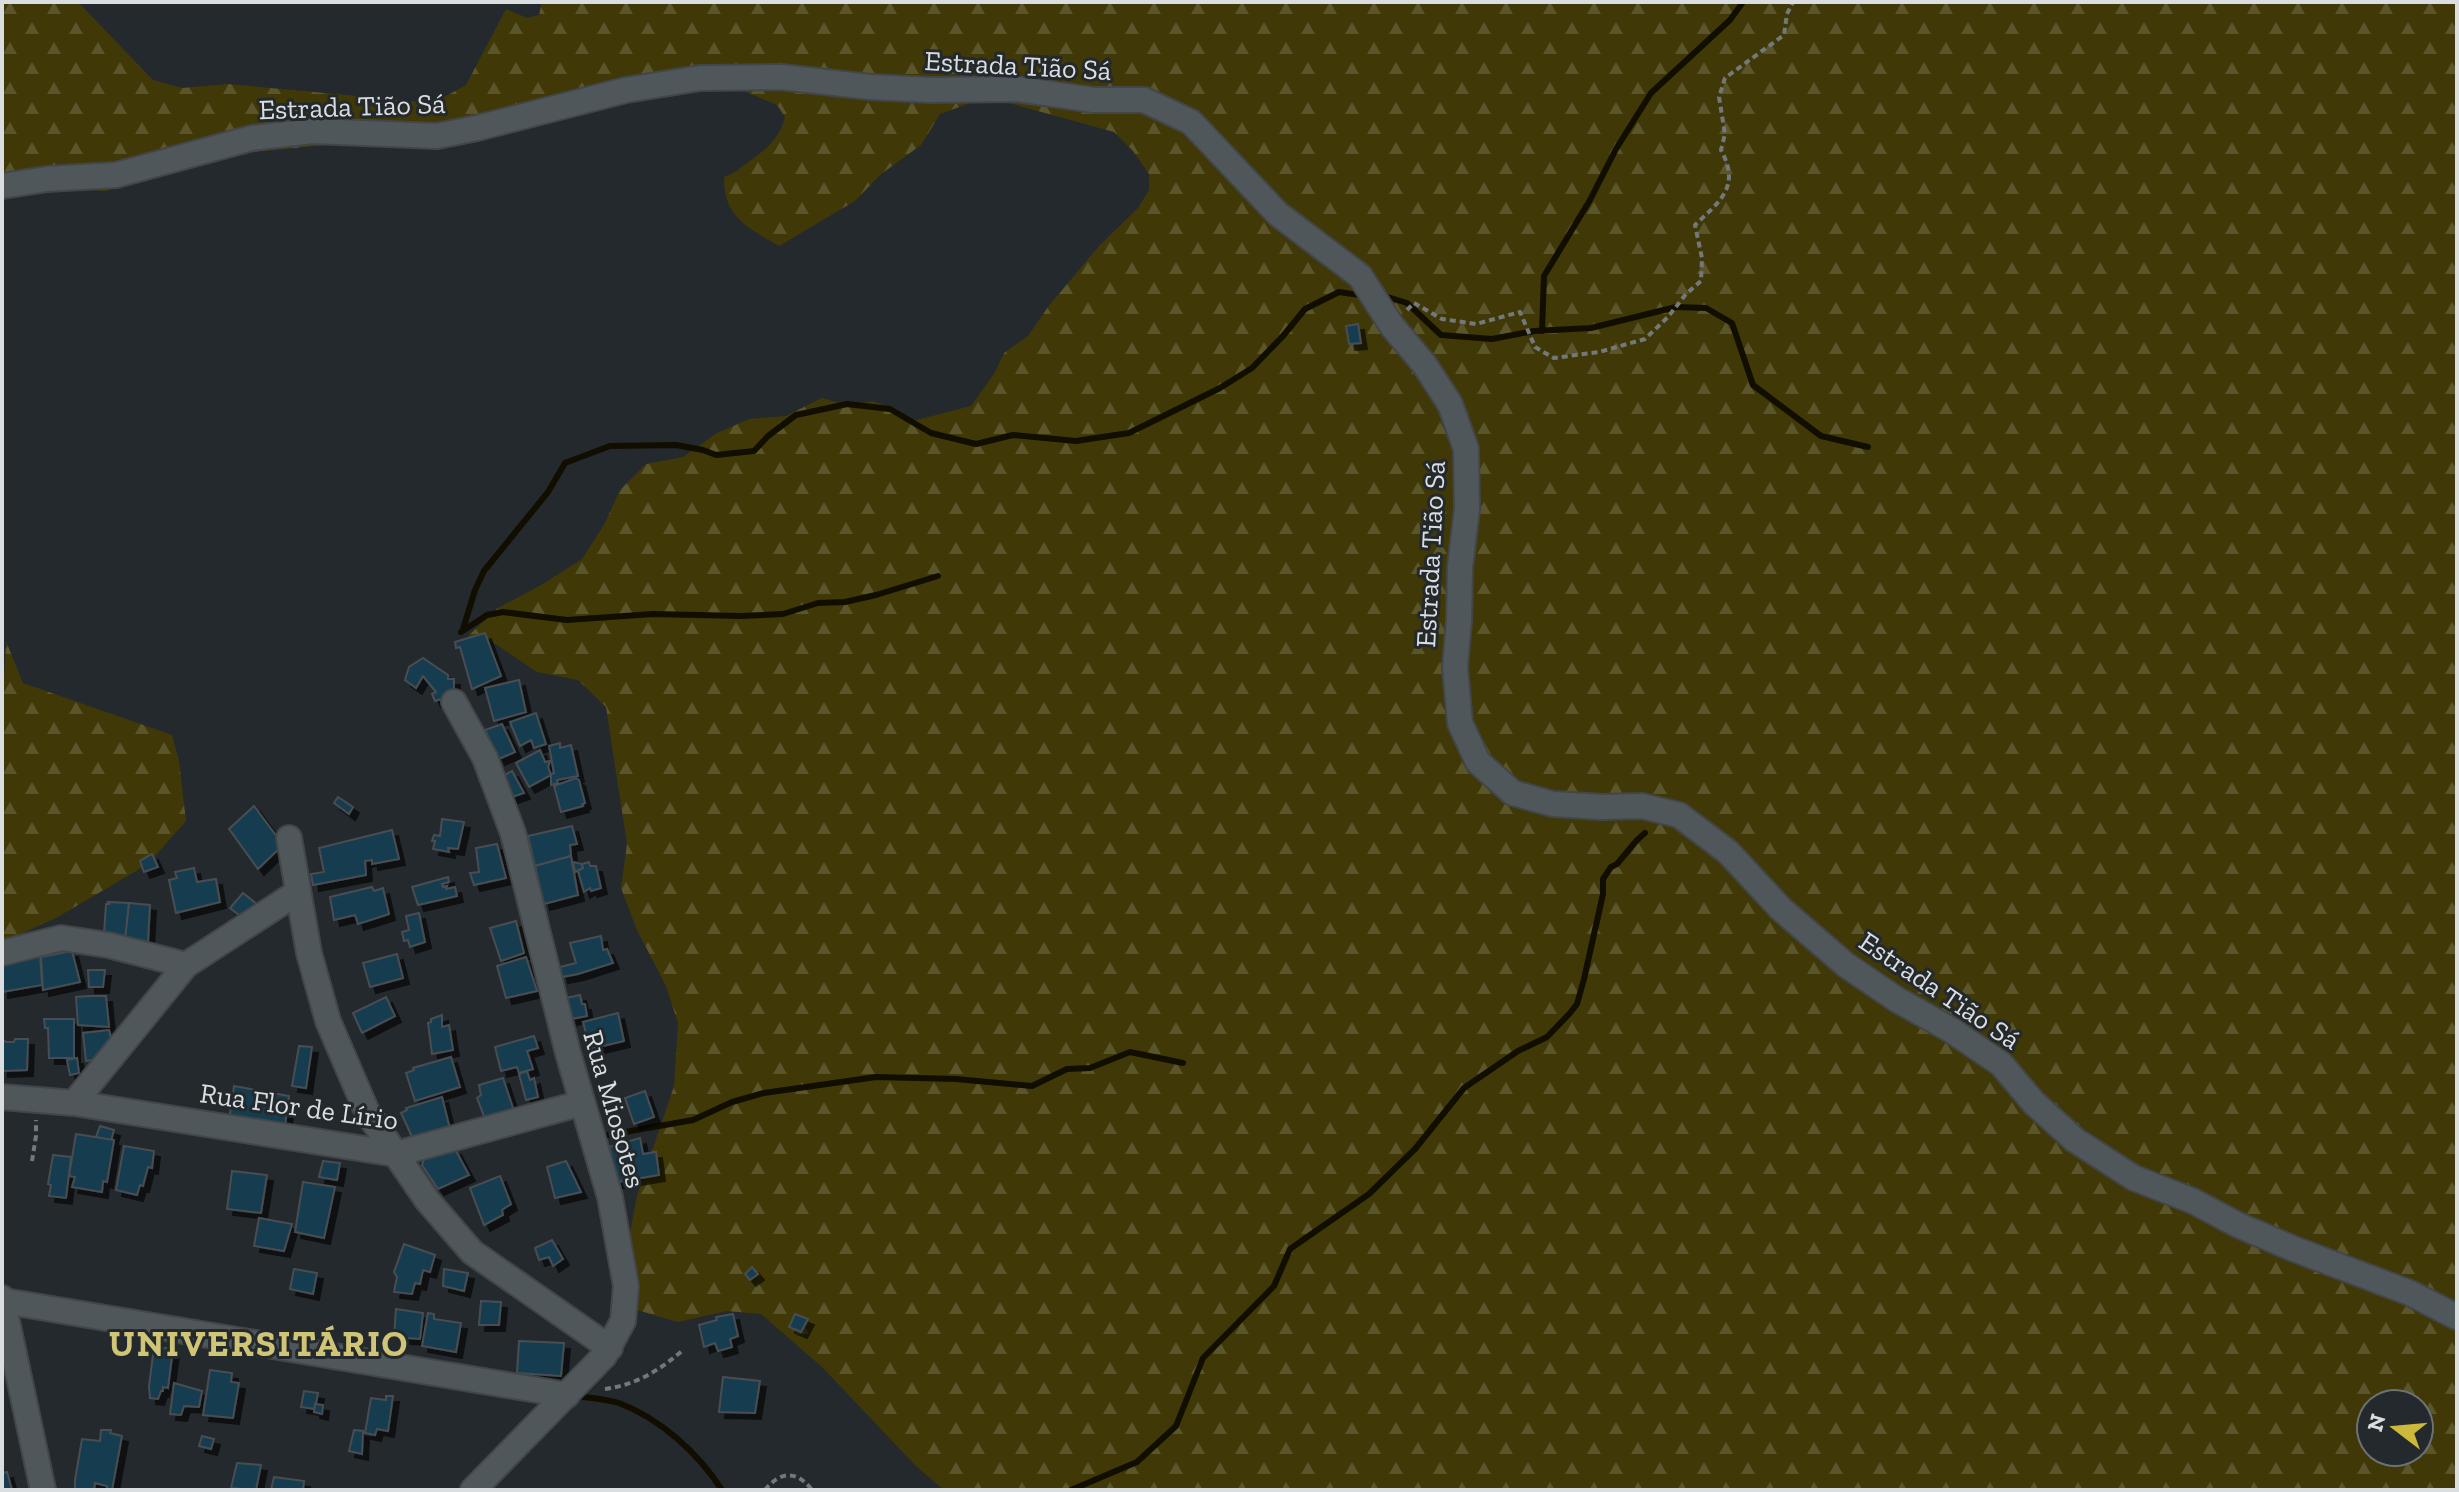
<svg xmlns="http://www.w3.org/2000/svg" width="2459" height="1492" viewBox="0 0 2459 1492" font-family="'Zilla Slab',serif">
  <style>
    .forest { fill: url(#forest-firs); fill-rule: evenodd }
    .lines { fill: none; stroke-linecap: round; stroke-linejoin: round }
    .stream { stroke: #110e00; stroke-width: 6 }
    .building { fill: #133d4f; stroke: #484e52; stroke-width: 2; filter: url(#shadow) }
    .minor-casing { stroke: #424649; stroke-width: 28 }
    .path { stroke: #73797b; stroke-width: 4; stroke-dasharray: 6 4; stroke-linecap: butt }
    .minor { stroke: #50575a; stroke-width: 24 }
    .labels { text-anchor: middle; stroke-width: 6; stroke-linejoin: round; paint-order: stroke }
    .street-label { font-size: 28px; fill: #dadee0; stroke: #23292c }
    .district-label { font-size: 36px; font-weight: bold; letter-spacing: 2px; fill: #d0c577; stroke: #23292c }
  </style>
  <defs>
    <pattern id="forest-firs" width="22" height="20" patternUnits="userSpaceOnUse" patternTransform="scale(2)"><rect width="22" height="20" fill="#403907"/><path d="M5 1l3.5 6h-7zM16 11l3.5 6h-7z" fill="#5b552b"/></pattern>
    <filter id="shadow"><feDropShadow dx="6" dy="6" stdDeviation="0" flood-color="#0009"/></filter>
  </defs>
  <rect width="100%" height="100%" fill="#23292c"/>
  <g class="forest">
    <path d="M2 2H78L153 80 182 88 228 84 433 103 466 85 506 9 527 18 539 15 542 2H2457V1490H944L916 1466 822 1367 761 1314 727 1311 678 1322 637 1310 625 1259 637 1196 674 1086 678 1023 666 986 637 930 621 888 627 844 606 707 578 680 537 672 488 639 468 636 498 608 543 584 582 559 604 525 620 490 646 464 683 457 717 433 749 419 786 416 822 398 847 405 872 401 896 409 913 421 971 406 994 374 1004 353 1028 336 1048 307 1099 246 1138 208 1149 190V174L1133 151 1114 132 987 97 940 114 921 145 880 175 855 201 779 246C749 228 723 217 724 177 734 174 739 169 747 163 766 149 778 142 785 117L777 105 717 80 470 131 243 153 169 167 106 191 2 185ZM2371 1404H2419V1452H2371Z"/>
    <path d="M6 641 23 683 172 735 179 761 186 821 148 864 56 918 12 938 2 940V724Z"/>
  </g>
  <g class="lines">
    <g class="stream">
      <path d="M1381 295 1407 303 1441 335 1492 339 1534 331 1591 328 1676 307 1706 308 1732 323 1753 385 1821 436 1868 447"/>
      <path d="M1542 331 1544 276 1590 200 1616 149 1651 93 1730 20 1743 2"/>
      <path d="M463 629 475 590 484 571 548 492 565 463 610 446 676 445 703 450 716 455 754 451 768 436 796 415 847 404 890 409 931 433 976 444 1013 435 1076 441 1129 433 1220 388 1252 368 1283 336 1305 309 1339 292 1366 296"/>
      <path d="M461 632 487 615 503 612 567 620 653 614 740 616 783 614 818 603 845 602 876 595 938 576"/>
      <path d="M608 1135 693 1120 732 1102 764 1093 876 1077 956 1079 1032 1086 1067 1069 1090 1068 1130 1052 1183 1063"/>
      <path d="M576 1396C590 1398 606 1399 619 1403 661 1419 698 1453 722 1490"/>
      <path d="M1071 1490 1137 1462 1176 1426 1203 1358 1274 1286 1290 1249 1369 1194 1415 1149 1464 1088 1518 1051 1547 1037 1570 1013 1577 1004 1584 979 1603 894V879L1611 867 1617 864 1637 840 1645 833"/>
    </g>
  </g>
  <g class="building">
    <path d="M1358 324 1361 343 1349 344 1346 326Z"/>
    <path d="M485 633 501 676 472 689 460 647 456 648 455 642Z"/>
    <path d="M423 658 448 675V679H454V695L435 701 432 694 436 692 423 676 416 688 405 680 409 667Z"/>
    <path d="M519 680 526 712 494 721 485 688Z"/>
    <path d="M536 713 546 744 534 748 531 740 520 746 510 722Z"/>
    <path d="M502 724 515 752 499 759 485 730Z"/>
    <path d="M560 743V748L571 745 578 776 557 780 558 783 551 785V774L554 773 549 746Z"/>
    <path d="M540 750 545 762 550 761 548 767 551 775 529 787 516 763Z"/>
    <path d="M512 771 524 793 509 798 503 776Z"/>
    <path d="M576 778 579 780 585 803 582 804 583 806 561 812 554 786Z"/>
    <path d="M338 797 353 807 349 814 334 803Z"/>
    <path d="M254 806 283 845 258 869 229 829Z"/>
    <path d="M442 819 464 822 458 849 448 848 449 852 433 849 435 841H432L434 835 440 836Z"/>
    <path d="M572 826 577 844 570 845 571 856 535 866 528 836Z"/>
    <path d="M392 830 399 859 372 864V860L365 861 366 875 313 885 311 874 324 872 319 848Z"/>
    <path d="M497 844 506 878 474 885 470 873 479 872 476 848Z"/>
    <path d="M152 854 158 867 144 872 140 861Z"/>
    <path d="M571 856 578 895 544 904 535 866Z"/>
    <path d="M573 862 582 864 583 868 575 872Z"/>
    <path d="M589 862 590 866H596L601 888 591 891 590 888 584 892 578 871 583 868 582 864Z"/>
    <path d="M194 868 197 882 216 879 220 902 176 913 169 880 177 878 175 872Z"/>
    <path d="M448 877 449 882 442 884 443 887 447 886 446 889 455 887 457 896 418 905 412 887Z"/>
    <path d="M372 887 374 891 383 888 389 914 358 924 355 915 334 920 330 897Z"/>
    <path d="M243 893 258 905 244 919 230 908Z"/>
    <path d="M108 902 129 903 126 938 104 934 106 904H109Z"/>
    <path d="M129 903 150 905 148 942 125 940Z"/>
    <path d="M419 913 425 942 410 947 408 940 404 941 402 932 409 930 406 916Z"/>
    <path d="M516 921 524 953 501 961 490 928Z"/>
    <path d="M601 936 603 950 607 949 613 963 578 974 562 977 560 967 576 963 570 943Z"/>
    <path d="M72 951 80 982 43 990 41 957Z"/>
    <path d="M40 953 42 985 2 992V961Z"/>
    <path d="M397 954 403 978 370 987 363 963Z"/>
    <path d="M526 957 537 991 506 998 497 966Z"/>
    <path d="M88 970H105L103 987H89Z"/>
    <path d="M580 995 582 1004H585L587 1016 571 1019 566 998Z"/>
    <path d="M89 996H106L109 1027 78 1025 76 997Z"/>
    <path d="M386 997 395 1016 362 1033 353 1013Z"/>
    <path d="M618 1013 624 1041 590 1049 583 1022Z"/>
    <path d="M442 1015V1027L449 1025 453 1050 432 1054 428 1023 431 1022V1019Z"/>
    <path d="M44 1019H74V1058H49L48 1028H45Z"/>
    <path d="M109 1030 111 1038 114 1036 103 1058 86 1061 83 1033Z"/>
    <path d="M534 1036 538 1048 527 1051 533 1069 519 1073 517 1067 501 1071 495 1047Z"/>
    <path d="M2 1039 6 1042H14L15 1039H28L27 1070 2 1071Z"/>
    <path d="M299 1046 312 1047 306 1088 292 1086Z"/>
    <path d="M451 1057 460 1087 415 1101 406 1073 414 1070 413 1068Z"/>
    <path d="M77 1058 79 1073 70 1075 67 1060Z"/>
    <path d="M527 1071 530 1080 534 1078 538 1097 526 1100 519 1074Z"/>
    <path d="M503 1078 516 1117 487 1124 477 1098 481 1095 479 1085Z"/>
    <path d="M234 1086 289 1096 285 1126 229 1120Z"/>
    <path d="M645 1091 654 1117 634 1124 625 1098Z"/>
    <path d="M442 1097 451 1133 414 1141 401 1113 407 1110 406 1108Z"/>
    <path d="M100 1126 114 1130 111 1141 96 1137Z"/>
    <path d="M76 1134 114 1140 107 1182 103 1181 102 1192 72 1187 75 1177 69 1176Z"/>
    <path d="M640 1138 643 1154 656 1152 659 1175 617 1182 609 1147Z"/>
    <path d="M124 1146 154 1151 152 1168 148 1167 143 1186 140 1185 137 1195 116 1190Z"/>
    <path d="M455 1149 469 1175 438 1189 422 1165 424 1159Z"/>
    <path d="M53 1155 71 1157 66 1198 49 1196 51 1185 48 1184Z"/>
    <path d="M323 1161 340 1163 337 1180 319 1177Z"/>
    <path d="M566 1161 581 1192 555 1198 547 1167Z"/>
    <path d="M232 1171 267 1175 261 1213 227 1209Z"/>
    <path d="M500 1176 511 1204 502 1210 503 1215 484 1225 470 1188Z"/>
    <path d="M303 1182 335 1187 324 1238 295 1232Z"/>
    <path d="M259 1218 292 1224 284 1251 254 1246Z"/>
    <path d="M552 1240 563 1259 553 1266 549 1257 539 1260 535 1248Z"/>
    <path d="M404 1244 435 1255 430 1272 423 1270 420 1284 415 1283 412 1294 394 1292 397 1277 394 1272Z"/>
    <path d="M752 1267 758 1274 750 1280 745 1274Z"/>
    <path d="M294 1269 317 1273 313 1294 290 1289Z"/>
    <path d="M444 1269 468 1273 464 1291 443 1286Z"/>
    <path d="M481 1301 501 1302 499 1325H479Z"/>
    <path d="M396 1309 423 1313 420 1339 394 1337Z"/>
    <path d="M428 1313 434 1314V1319L461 1323 456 1352 422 1346Z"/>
    <path d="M733 1314 738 1336 730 1339 732 1347 718 1351 715 1343 704 1347 699 1325 717 1320 716 1317Z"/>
    <path d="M795 1314 808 1319 801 1332 789 1327Z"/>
    <path d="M519 1341 564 1343 561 1376 517 1373Z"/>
    <path d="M154 1347 173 1349 168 1388 163 1387V1391H161L158 1399 150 1398 149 1386Z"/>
    <path d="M210 1370 232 1373 231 1382 239 1383 233 1418 203 1415Z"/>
    <path d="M723 1377 760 1381 755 1413 719 1412Z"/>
    <path d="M174 1383 202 1391 199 1407 184 1406 181 1415 170 1414Z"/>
    <path d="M304 1391 318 1393 315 1409 301 1407Z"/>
    <path d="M386 1396H393L388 1431 377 1429 375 1435 365 1433 371 1398 386 1400Z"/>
    <path d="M315 1404 323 1405 322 1414 314 1412Z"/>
    <path d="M101 1430H111L110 1433 122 1436 112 1490H107V1486L95 1483 94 1490 75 1489V1480L82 1439 100 1441Z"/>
    <path d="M354 1430 363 1431 362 1454 349 1451Z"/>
    <path d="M202 1436 214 1439 211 1449 199 1446Z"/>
    <path d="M237 1463 261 1465 256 1490 231 1488Z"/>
    <path d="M7 1472 12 1490H2V1473Z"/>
    <path d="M274 1477 304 1481 303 1490H271Z"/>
  </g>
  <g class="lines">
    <defs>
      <g id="minor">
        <path d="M2 186 47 179 116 175 252 138 313 131 437 136 477 128 626 90 700 78 781 77 870 87 931 90 1016 89 1094 100H1144L1191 122 1278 214 1360 276 1392 326 1424 364 1450 404 1466 449 1467 509 1460 567 1459 620 1455 667 1460 723 1478 762 1513 793 1553 804 1602 807 1642 806 1679 815 1728 852 1781 909 1846 965 1896 999 1951 1030 2001 1064 2034 1103 2075 1140 2134 1178 2193 1201 2238 1225 2294 1249 2410 1293 2457 1317"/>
        <path d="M454 702 485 758 513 833 568 1053 610 1197 626 1286 623 1321 604 1356 473 1490"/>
        <path d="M289 838 309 953 328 1021 367 1112 427 1200 472 1252 610 1348"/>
        <path d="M2 953 61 938 108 945 186 965"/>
        <path d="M2 1097 74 1103 396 1154 582 1103"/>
        <path d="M74 1103 186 965 298 892"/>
        <path d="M2 1298 43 1490"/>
        <path d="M4 1301 567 1395"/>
      </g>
    </defs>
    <use href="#minor" class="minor-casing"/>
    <g class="path">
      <path d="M1407 310 1414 303 1442 319 1476 324 1520 312 1535 347 1554 358 1599 352 1645 339 1668 317 1686 294 1701 281 1702 258 1695 225C1720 201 1741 187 1721 150L1725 134 1719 97 1725 78 1784 35 1787 14 1793 2"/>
      <path d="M32 1161 36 1136V1120"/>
      <path d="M605 1389C636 1385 660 1370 683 1350"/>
      <path d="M765 1490C780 1471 797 1470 812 1490"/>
    </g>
    <use href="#minor" class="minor"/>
  </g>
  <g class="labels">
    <g class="street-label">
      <text transform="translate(1018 65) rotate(3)" y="10">Estrada Tião Sá</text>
      <text transform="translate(352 106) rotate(-2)" y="10">Estrada Tião Sá</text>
      <text transform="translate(1430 554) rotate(-87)" y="10">Estrada Tião Sá</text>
      <text transform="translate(1940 990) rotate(34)" y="10">Estrada Tião Sá</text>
      <text transform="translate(299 1106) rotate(8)" y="10">Rua Flor de Lírio</text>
      <text transform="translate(615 1109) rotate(74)" y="10">Rua Miosotes</text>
    </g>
    <g class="district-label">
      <text x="259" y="1356">UNIVERSITÁRIO</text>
    </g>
  </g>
  <rect width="2459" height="1492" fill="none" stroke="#dadee0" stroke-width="8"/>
  <g transform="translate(2395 1428) rotate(286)"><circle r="38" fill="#23292c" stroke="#6c7174" stroke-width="2"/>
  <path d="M0-6L14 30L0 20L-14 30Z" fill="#ccb939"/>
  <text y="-12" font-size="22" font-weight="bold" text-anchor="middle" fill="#dadee0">N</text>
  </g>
</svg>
